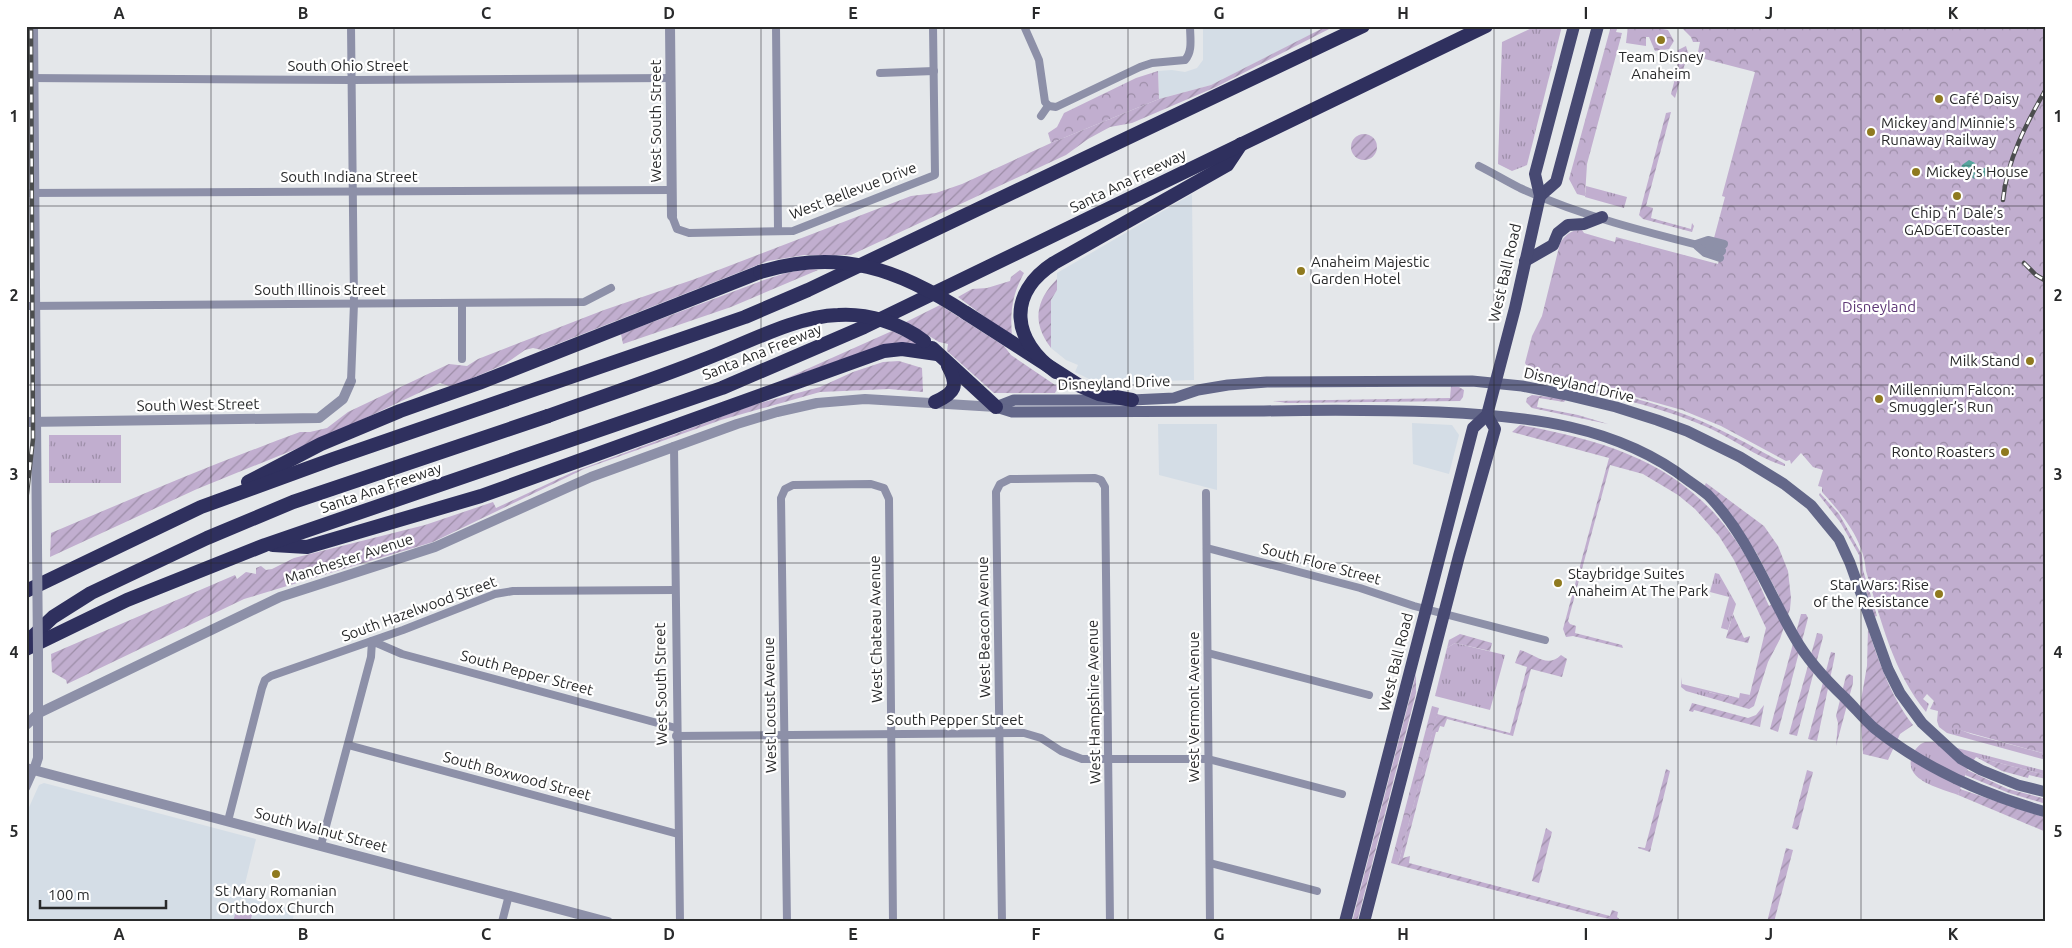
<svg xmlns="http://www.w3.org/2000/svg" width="2072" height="948" viewBox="0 0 2072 948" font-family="Ubuntu,sans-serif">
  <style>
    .built { fill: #d4dde6 }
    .grass { fill: url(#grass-tufts) }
    .forest { fill: url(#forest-crowns) }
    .garden { fill: url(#garden-furrows) }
    .pitch { fill: #c1aecf }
    .water { fill: url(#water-rules) }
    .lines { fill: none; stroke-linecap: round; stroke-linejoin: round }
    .minor { stroke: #8d90a8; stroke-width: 8 }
    .tertiary { stroke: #8d90a8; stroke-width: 10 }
    .secondary { stroke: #636789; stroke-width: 11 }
    .primary { stroke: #474972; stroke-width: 12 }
    .motorway { stroke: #2f305e; stroke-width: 14 }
    .rail-casing { stroke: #4b4d4e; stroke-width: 4.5 }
    .rail { stroke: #fff; stroke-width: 2.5; stroke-dasharray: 8; stroke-linecap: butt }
    .tertiary-bridge { stroke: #8d90a8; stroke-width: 10 }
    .motorway-bridge { stroke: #2f305e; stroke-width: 14 }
    .grid { fill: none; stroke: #292a2b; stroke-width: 1; stroke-opacity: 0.55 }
    .poi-dot { fill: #8f7a1f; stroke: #fff; stroke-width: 2 }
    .labels { text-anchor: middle; stroke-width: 4.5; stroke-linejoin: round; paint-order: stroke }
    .poi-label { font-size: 15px; fill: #292a2b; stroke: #fff; text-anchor: start }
    .street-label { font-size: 15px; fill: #292a2b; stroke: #fff }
    .park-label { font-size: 15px; fill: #5e3776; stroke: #fff }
    .neatline { fill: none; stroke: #292a2b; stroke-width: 2 }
    .grid-label { font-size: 16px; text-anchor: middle; font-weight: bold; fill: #292a2b }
  </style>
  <defs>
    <pattern id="grass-tufts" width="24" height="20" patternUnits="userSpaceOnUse" patternTransform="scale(1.25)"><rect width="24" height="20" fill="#c1aecf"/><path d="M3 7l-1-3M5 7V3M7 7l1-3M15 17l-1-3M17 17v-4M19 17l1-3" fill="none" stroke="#9d8ea8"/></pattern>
    <pattern id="forest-crowns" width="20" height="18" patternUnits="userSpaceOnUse" patternTransform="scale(1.25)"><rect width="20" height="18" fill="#c1aecf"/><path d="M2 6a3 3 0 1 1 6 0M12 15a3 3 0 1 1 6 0" fill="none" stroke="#9d8ea8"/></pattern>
    <pattern id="garden-furrows" width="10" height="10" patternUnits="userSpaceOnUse" patternTransform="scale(1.25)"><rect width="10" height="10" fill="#c1aecf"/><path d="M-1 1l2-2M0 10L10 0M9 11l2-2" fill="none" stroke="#9d8ea8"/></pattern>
    <pattern id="water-rules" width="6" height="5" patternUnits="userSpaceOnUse" patternTransform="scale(1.25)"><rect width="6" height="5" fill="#56a59d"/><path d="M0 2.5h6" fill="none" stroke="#478780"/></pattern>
  </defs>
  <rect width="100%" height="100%" fill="#e4e7ea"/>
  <g class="built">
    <path d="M1203 26H1312V34L1211 85 1159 99 1158 71 1172 70 1185 72 1197 68 1203 60Z"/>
    <path d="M1192 194 1194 380 1104 383 1089 379 1075 372 1078 365 1066 360 1051 348V300L1057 290V273Z"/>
    <path d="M1412 423 1452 425 1459 435 1449 474 1413 464Z"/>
    <path d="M1158 424H1217V490L1159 475Z"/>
    <path d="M44 783 256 839 242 896 295 910 292 922H26V814L39 785Z"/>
  </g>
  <g class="grass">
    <path d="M1536 26H1562L1527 165 1512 171 1498 164 1502 42Z"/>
    <path d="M1586 186 1627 197 1624 208 1585 197Z"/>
    <rect x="49" y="435" width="72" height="48"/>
    <path d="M1715 573 1719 574 1736 604 1728 630 1721 628 1729 597 1710 592Z"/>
    <path d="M1455 643 1505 655 1490 710 1435 696 1447 648Z"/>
    <path d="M1682 677V684L1739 698 1740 693 1750 695 1748 703 1709 692 1707 697 1686 691 1681 687Z"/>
    <path d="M1937 721 1971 734 2046 754V760L1947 733 1939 727Z"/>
    <path d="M1925 742H1934L2046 771V775L1976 757 1967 770 1958 795C1941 788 1903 781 1912 756 1915 749 1919 744 1925 742Z"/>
  </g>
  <g class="forest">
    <path d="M1611 26H1618L1616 32 1622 33 1587 164 1585 196 1577 194 1569 179Z"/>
    <path d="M1628 26H1646L1668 30 1674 41 1669 49 1655 51 1649 37H1646V46L1626 43Z"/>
    <path d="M1680 26H2046V754L1945 726 1937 721 1938 711 1930 709 1934 701 1927 694 1923 699 1929 704 1926 712C1893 672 1881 620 1866 571 1864 540 1842 514 1822 492V487L1818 486 1823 470 1813 467 1801 453 1791 464 1790 460 1786 461 1721 426 1682 410 1597 386 1532 374 1525 363 1532 336 1542 316 1560 243C1565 235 1572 229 1582 230L1584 233 1615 242 1616 237 1718 264 1724 242 1714 238 1725 197 1722 196 1755 72 1697 57 1700 42H1693L1691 37Z"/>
    <path d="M1158 71 1159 99 1051 143 1048 133 1057 127 1064 113 1136 78Z"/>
    <path d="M1432 706 1439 708 1398 865 1391 863Z"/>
  </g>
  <g class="garden">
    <path d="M1327 26H1335L1216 87 1132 123 1110 127 1088 139 1066 155 851 255H804L768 261 542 350 533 348 525 350 505 364 452 387 440 383 323 438 197 489 50 557 51 533C133 498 216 463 300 432H310L327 428 348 412 449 364 467 366 478 359 604 310 695 279 911 196 936 193 962 184 1051 143 1159 99 1211 85Z"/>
    <path d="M1686 46 1688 53 1675 98 1671 94 1678 67 1676 55 1678 50Z"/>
    <path d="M1671 112 1646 206 1653 208 1651 218 1691 229 1692 223 1694 226 1692 232 1643 219 1639 215 1665 117 1666 113Z"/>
    <circle cx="1364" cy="147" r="13"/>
    <path d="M809 269 818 270 731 307 623 344 621 334 764 280 786 273Z"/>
    <path d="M1020 270 1024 273C1012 295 1010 312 1012 337L958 297 972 289 987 288 1010 281 1011 277Z"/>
    <path d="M1057 279V290L1051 300V348C1032 323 1035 301 1057 279Z"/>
    <path d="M940 305 1004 346 1011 355 1058 387 1055 393H994L947 351 948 344 939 342 906 322Z"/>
    <path d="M892 331 920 344 918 347 880 346 778 382Z"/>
    <path d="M899 361 922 368 923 392 889 389 820 392 721 420 584 469 433 542 244 599 67 684 66 680 52 672 51 654 228 578 235 575 237 579 246 572 256 574V568L261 566 266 570 272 569 294 558 425 525 493 502 496 508 573 472 689 429 753 405 820 387 853 372 883 362Z"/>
    <path d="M1533 377C1585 387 1639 396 1689 416 1722 429 1753 447 1785 464V466C1759 459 1734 439 1709 428 1653 403 1591 392 1531 379Z"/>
    <path d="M1451 386 1459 387 1464 390 1463 397 1460 401 1287 403 1273 401 1450 398Z"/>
    <path d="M1532 395 1566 399 1564 402 1539 398 1537 407 1578 415 1608 424 1532 408 1526 402 1527 398Z"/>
    <path d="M1520 425C1614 442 1693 467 1745 555 1755 571 1761 589 1769 606L1780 599 1778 594 1756 552 1704 487 1706 483 1764 526 1778 546 1788 571 1791 598 1790 609 1780 639 1768 662 1754 706 1749 709 1707 697 1708 692 1748 702 1766 628 1734 560 1719 536 1695 509 1678 495 1643 474 1610 465 1568 621 1570 624 1576 626 1575 633 1622 645 1623 648 1573 636 1566 637 1563 629 1609 458 1512 432Z"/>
    <path d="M1820 493 1839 514 1862 555 1863 570 1877 616 1874 617 1861 574 1859 555 1840 522 1819 495Z"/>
    <path d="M1733 614 1744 638 1750 636 1748 643 1726 638Z"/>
    <path d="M1801 614H1806L1808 618 1778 732 1770 729Z"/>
    <path d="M1868 629C1879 662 1891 697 1913 725L1900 734 1888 760 1863 754 1860 706 1867 666Z"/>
    <path d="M1817 633 1822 634 1823 637 1797 736 1789 734Z"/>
    <path d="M1460 634 1492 643 1490 651 1455 643 1447 648 1449 640Z"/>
    <path d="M1520 650C1535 654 1547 669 1561 655L1567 659 1562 677 1531 669 1513 736 1447 719 1444 727 1440 726 1438 732H1436L1403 858 1410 856 1409 863 1610 916 1612 910 1618 912 1617 917 1623 922 1587 914 1398 865 1437 714 1510 733 1527 667 1515 663Z"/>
    <path d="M1831 652 1835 653V655L1817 741 1808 739Z"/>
    <path d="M1416 674V693L1357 922H1352Z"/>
    <path d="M1849 674 1853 676V683L1836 746 1838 723 1836 716 1846 676Z"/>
    <path d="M1692 703 1748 718 1756 715 1764 705 1760 727 1694 710 1693 712 1689 711Z"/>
    <path d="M1976 757 2046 775V779L2029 775 2028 778 2002 771Z"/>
    <path d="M1666 769 1670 771 1650 852 1638 848V847L1645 848Z"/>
    <path d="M1807 770 1813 772 1798 830 1792 828Z"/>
    <path d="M1967 770 2008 789 2046 799V804L2009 793 1965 775Z"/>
    <path d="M1960 789 2046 818V832L1958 795Z"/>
    <path d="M1546 828 1552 832 1539 883 1532 881Z"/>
    <path d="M1786 848 1793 850 1774 922H1767Z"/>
  </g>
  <path class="pitch" d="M238 903 254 908 250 922H233Z"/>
  <path class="water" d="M1969 160 1975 163 1976 168H1987L1989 175 1981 177 1982 172 1976 170 1978 175 1977 176 1973 174 1975 178 1974 179 1970 175 1964 177 1959 172 1962 165Z"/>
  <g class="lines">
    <g class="minor">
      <path d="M776 26 778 231"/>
      <path d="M1024 26 1039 60 1045 102 1049 106 1056 107 1140 67 1152 63 1185 60C1193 51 1190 38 1190 26"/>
      <path d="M880 73 934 71"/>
      <path d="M26 78 352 80 671 78"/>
      <path d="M1041 116 1048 106"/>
      <path d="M1479 166C1493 173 1506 181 1520 188 1583 217 1654 234 1722 251"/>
      <path d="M26 193 671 190"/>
      <path d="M672 216 677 229 689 233 793 231 935 175 933 26"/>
      <path d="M1696 244 1708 240 1724 244"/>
      <path d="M1697 246 1705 253 1720 258"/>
      <path d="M26 306 584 302 611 288"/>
      <path d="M462 359V303"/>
      <path d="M351 381 354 303 351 26"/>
      <path d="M674 446 680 922"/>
      <path d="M1206 493 1210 922"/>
      <path d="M1207 548 1360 588 1414 606 1545 640"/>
      <path d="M1208 653 1369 695"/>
      <path d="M676 736 1024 733 1041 738 1061 751 1082 759H1208L1342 794"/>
      <path d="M348 745 678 834"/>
      <path d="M26 788 34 770"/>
      <path d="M228 821 262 688 265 680 271 676 403 630 495 594 513 591 675 590"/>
      <path d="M321 845 371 657 372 641 402 654 676 728"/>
      <path d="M1210 863 1317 891"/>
      <path d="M502 922 509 895"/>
      <path d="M787 922 781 498 785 489 793 485 871 484 884 488 889 499 893 922"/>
      <path d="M1002 922 996 492 1000 484 1010 479 1095 478 1101 480 1105 487 1110 922"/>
    </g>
    <g class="tertiary">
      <path d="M33 26 37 547"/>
      <path d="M670 26 672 216"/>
      <path d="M26 422 319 418 343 399 351 381"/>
      <path d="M26 725 39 713 280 597 435 547 591 477 737 424 777 412 817 403 865 399 996 407"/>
      <path d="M26 768 608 922"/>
      <path d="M34 770 38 758V653"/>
    </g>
    <g class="secondary">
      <path d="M996 407 1014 400H1132L1174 398 1198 390 1228 385 1267 382 1472 381 1522 386 1562 394 1616 407 1657 420 1687 431 1740 457 1784 484 1811 505 1839 539 1850 563 1888 669 1900 693 1922 723 1961 759 1981 770 2018 785 2046 792"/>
      <path d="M996 407 1012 412C1096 412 1180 412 1264 411 1323 410 1380 410 1439 412 1527 416 1617 425 1689 481 1695 485 1702 490 1708 495 1748 536 1767 590 1795 638 1808 661 1826 680 1845 698 1855 708 1864 719 1874 728 1924 768 1985 795 2046 812"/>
    </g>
    <g class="primary">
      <path d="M1540 196 1556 182 1598 26"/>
      <path d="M1525 261 1553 245 1558 233 1568 225 1584 224 1602 217"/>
      <path d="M1345 922 1473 428 1487 415 1515 308 1540 196 1535 174 1574 26"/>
      <path d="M1364 922 1459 556 1495 429 1487 415"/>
    </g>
    <g class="motorway">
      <path d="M966 313 1078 385 1099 394 1132 400"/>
      <path d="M932 348 996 407"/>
      <path d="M1056 372C1012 341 1006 294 1054 263L1227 165 1241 144"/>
      <path d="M935 402C955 393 959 386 948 366"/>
      <path d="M248 482 321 444 400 411 479 383 760 272"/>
      <path d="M273 545 307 547 481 496 884 351 902 349 937 354"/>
      <path d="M26 591 201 507 333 459 745 317 808 290 1363 26"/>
      <path d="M30 639 53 617 91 593 207 538 293 502 548 416"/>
      <path d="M26 649 127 600 265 545 722 388 864 327 1486 26"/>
    </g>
    <defs>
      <g id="rail">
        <path d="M2003 200C2007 160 2026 124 2046 89"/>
        <path d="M2024 263 2036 275 2046 281"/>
        <path d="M26 502 33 439 31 26"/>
      </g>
    </defs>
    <use href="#rail" class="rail-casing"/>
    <use href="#rail" class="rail"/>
    <path class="tertiary-bridge" d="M37 547 38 653"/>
    <g class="motorway-bridge">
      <path d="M760 272C840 248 899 269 966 313"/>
      <path d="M548 416C600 397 653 380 705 359 745 344 796 316 838 315 868 313 900 323 924 341"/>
    </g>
  </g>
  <path class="grid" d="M211 26V922M394 26V922M578 26V922M761 26V922M944 26V922M1128 26V922M1311 26V922M1494 26V922M1678 26V922M1861 26V922M26 206H2046M26 385H2046M26 563H2046M26 742H2046"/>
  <g class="poi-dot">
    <circle cx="1661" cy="40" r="5"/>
    <circle cx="1939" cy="99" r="5"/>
    <circle cx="1871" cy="132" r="5"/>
    <circle cx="1916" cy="172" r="5"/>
    <circle cx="1957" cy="196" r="5"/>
    <circle cx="1301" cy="271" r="5"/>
    <circle cx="2030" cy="361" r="5"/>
    <circle cx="1879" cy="399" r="5"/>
    <circle cx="2005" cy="452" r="5"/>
    <circle cx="1558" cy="583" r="5"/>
    <circle cx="1939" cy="594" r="5"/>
    <circle cx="276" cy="874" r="5"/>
  </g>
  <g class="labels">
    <g class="poi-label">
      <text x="1661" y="62" text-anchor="middle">Team Disney<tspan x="1661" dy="17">Anaheim</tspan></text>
      <text x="1949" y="104">Café Daisy</text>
      <text x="1881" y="128">Mickey and Minnie's<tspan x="1881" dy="17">Runaway Railway</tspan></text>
      <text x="1926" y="177">Mickey's House</text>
      <text x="1957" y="218" text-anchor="middle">Chip ‘n’ Dale’s<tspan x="1957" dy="17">GADGETcoaster</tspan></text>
      <text x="1311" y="267">Anaheim Majestic<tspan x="1311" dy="17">Garden Hotel</tspan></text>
      <text x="2020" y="366" text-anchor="end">Milk Stand</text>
      <text x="1889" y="395">Millennium Falcon:<tspan x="1889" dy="17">Smuggler’s Run</tspan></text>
      <text x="1995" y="457" text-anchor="end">Ronto Roasters</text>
      <text x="1568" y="579">Staybridge Suites<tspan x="1568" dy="17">Anaheim At The Park</tspan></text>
      <text x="1929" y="590" text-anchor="end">Star Wars: Rise<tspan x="1929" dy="17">of the Resistance</tspan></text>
      <text x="276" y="896" text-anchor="middle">St Mary Romanian<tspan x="276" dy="17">Orthodox Church</tspan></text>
    </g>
    <g class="street-label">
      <text x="348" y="71">South Ohio Street</text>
      <text transform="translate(656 121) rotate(-90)" y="5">West South Street</text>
      <text x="349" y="182">South Indiana Street</text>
      <text transform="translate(1128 181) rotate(-26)" y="5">Santa Ana Freeway</text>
      <text transform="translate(853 191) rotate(-21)" y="5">West Bellevue Drive</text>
      <text transform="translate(1505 273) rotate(-77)" y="5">West Ball Road</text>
      <text x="320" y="295">South Illinois Street</text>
      <text transform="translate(762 352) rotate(-22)" y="5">Santa Ana Freeway</text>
      <text transform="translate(1114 383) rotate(-2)" y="5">Disneyland Drive</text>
      <text transform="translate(1579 385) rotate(13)" y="5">Disneyland Drive</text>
      <text transform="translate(198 405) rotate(-1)" y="5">South West Street</text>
      <text transform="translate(381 488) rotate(-19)" y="5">Santa Ana Freeway</text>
      <text transform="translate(349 559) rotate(-18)" y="5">Manchester Avenue</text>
      <text transform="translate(1321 564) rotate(15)" y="5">South Flore Street</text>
      <text transform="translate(419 609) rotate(-20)" y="5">South Hazelwood Street</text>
      <text transform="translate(984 627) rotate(-91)" y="5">West Beacon Avenue</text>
      <text transform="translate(876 629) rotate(-91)" y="5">West Chateau Avenue</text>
      <text transform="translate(1396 662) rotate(-76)" y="5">West Ball Road</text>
      <text transform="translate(527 673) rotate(15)" y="5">South Pepper Street</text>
      <text transform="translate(661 684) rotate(-91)" y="5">West South Street</text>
      <text transform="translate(1094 702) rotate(-91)" y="5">West Hampshire Avenue</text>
      <text transform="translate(770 705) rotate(-91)" y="5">West Locust Avenue</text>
      <text transform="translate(1194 707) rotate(-90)" y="5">West Vermont Avenue</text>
      <text x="955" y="725">South Pepper Street</text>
      <text transform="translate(517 776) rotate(15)" y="5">South Boxwood Street</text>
      <text transform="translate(321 830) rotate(15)" y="5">South Walnut Street</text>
    </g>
    <g class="park-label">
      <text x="1879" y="312">Disneyland</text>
    </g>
  </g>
  <rect width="2072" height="948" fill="none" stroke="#ffffff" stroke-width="55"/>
  <path d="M40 900v8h126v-8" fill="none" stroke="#292a2b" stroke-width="2.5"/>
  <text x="48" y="900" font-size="15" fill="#292a2b" stroke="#ffffff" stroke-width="4" paint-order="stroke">100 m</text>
  <rect x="28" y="28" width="2016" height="892" class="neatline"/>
  <g class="grid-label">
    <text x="119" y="19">A</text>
    <text x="303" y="19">B</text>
    <text x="486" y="19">C</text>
    <text x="669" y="19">D</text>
    <text x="853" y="19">E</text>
    <text x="1036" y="19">F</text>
    <text x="1219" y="19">G</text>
    <text x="1403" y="19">H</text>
    <text x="1586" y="19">I</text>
    <text x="1769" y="19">J</text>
    <text x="1953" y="19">K</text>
    <text x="14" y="122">1</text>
    <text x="2058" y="122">1</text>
    <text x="14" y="301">2</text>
    <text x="2058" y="301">2</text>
    <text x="14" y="480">3</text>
    <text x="2058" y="480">3</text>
    <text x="14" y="658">4</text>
    <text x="2058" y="658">4</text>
    <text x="14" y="837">5</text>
    <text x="2058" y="837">5</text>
    <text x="119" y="940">A</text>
    <text x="303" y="940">B</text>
    <text x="486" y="940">C</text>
    <text x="669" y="940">D</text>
    <text x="853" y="940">E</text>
    <text x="1036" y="940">F</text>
    <text x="1219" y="940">G</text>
    <text x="1403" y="940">H</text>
    <text x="1586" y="940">I</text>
    <text x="1769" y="940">J</text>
    <text x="1953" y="940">K</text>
  </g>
</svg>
